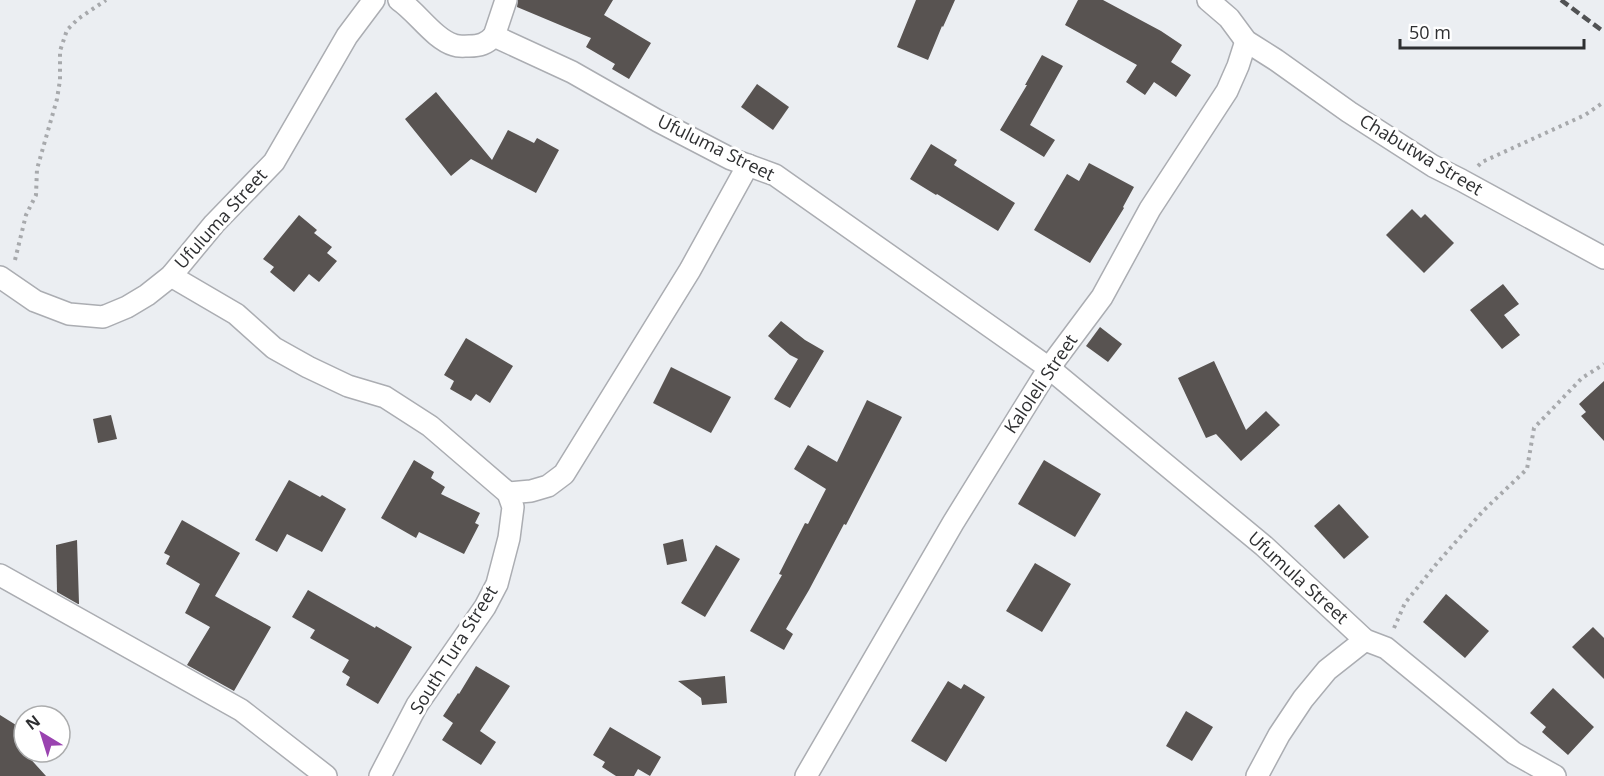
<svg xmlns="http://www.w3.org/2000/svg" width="1604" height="776" viewBox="0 0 1604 776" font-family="'Open Sans',sans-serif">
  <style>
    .building { fill: #585351 }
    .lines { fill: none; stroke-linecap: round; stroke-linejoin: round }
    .street-casing { stroke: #abadb2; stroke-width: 24 }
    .path { stroke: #a7a9ac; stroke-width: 4; stroke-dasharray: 3 4.5; stroke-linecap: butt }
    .street { stroke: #fff; stroke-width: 21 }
    .rail { stroke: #515254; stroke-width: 4.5; stroke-dasharray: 9 4.5; stroke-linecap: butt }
    .labels { text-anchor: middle; stroke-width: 6; stroke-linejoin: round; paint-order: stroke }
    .street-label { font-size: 18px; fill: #2e2f31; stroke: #fff }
  </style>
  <rect width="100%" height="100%" fill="#ebeef2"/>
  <g class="building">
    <path d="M518 0H613L604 15 651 43 629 79 612 69 615 64 586 47 591 38 517 7Z"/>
    <path d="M916 0H955L943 27 942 26 928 60 897 47Z"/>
    <path d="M1078 0H1103L1161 31 1182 45 1171 62 1191 75 1176 97 1154 82 1145 95 1126 82 1137 65 1065 25Z"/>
    <path d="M1042 55 1063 66 1030 125 1055 140 1044 157 1000 130 1027 85H1025Z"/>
    <path d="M757 84 789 107 773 130 741 107Z"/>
    <path d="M436 92 492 160 508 130 534 143 537 138 559 150 536 193 471 159 451 176 405 119Z"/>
    <path d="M931 144 957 160 954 165 1015 203 998 231 937 194 936 195 910 179Z"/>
    <path d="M1089 163 1134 187 1123 207 1124 208 1090 263 1034 230 1067 174 1079 181Z"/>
    <path d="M1412 209 1421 218 1425 214 1454 243 1424 273 1386 235Z"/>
    <path d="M299 215 317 230 314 233 332 247 327 253 337 261 319 282 309 274 294 292 270 272 274 267 263 259Z"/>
    <path d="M1503 284 1519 304 1504 315 1520 335 1502 349 1470 310Z"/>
    <path d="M781 321 805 340 824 351 790 408 774 399 798 359 790 355 768 336Z"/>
    <path d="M1100 327 1122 344 1108 362 1086 346Z"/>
    <path d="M466 338 513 366 490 403 476 394 471 401 450 389 454 381 444 375Z"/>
    <path d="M1214 361 1246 430 1266 411 1280 425 1241 461 1216 434 1206 438 1178 378Z"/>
    <path d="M671 367 731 397 711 433 653 403Z"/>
    <path d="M1604 381V441L1581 416 1586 412 1579 404Z"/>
    <path d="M867 400 902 417 846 525 844 524 809 590 786 629 793 634 784 650 750 631 782 575 779 574 805 523 808 524 826 489 794 469 808 445 837 462Z"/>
    <path d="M111 415 117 439 98 443 93 419Z"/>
    <path d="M414 460 434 472 431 478 445 487 441 494 480 513 475 523 479 525 464 554 419 532 416 538 381 518Z"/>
    <path d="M1044 460 1101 494 1075 537 1018 504Z"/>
    <path d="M289 480 320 497 322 495 346 509 322 552 287 534 277 552 255 540Z"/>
    <path d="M1339 504 1369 537 1344 559 1314 526Z"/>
    <path d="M182 520 240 553 215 596 271 627 234 691 187 665 210 627 185 613 200 584 166 564 170 556 164 553Z"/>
    <path d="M683 539 687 561 667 565 663 544Z"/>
    <path d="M77 540 79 604H78L57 592 56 545Z"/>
    <path d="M716 545 740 559 705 617 681 603Z"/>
    <path d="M1035 563 1071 584 1042 632 1006 611Z"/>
    <path d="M308 590 375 628 376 626 412 647 378 704 346 685 350 677 342 672 349 660 310 638 315 630 292 617Z"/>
    <path d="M1446 594 1489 631 1465 658 1423 622Z"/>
    <path d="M1593 627 1604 638V679L1572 647Z"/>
    <path d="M476 666 510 686 480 731 496 742 481 765 442 740 453 723 443 716 458 693 459 694Z"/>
    <path d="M725 676 727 703 702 705 701 698 678 681Z"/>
    <path d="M948 681 961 689 964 684 985 697 946 762 911 741Z"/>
    <path d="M1553 688 1594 727 1568 755 1542 732 1546 727 1530 713Z"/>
    <path d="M1186 711 1213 727 1192 761 1166 746Z"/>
    <path d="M0 715 24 730 16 743 46 776H0Z"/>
    <path d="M610 727 661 757 650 776 638 769 634 776H616L602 767 605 762 593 755Z"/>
  </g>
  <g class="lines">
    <defs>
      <g id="street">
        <path d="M399 0C417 12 434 39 454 45 459 47 464 46 469 46 480 46 486 44 494 36L572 72 658 121 731 159 775 175 1049 368 1264 546 1365 640 1386 648 1514 753 1555 776"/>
        <path d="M1208 0 1229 18 1246 41 1276 60 1349 112 1433 166 1461 180 1604 258"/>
        <path d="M494 36 506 0"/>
        <path d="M171 276 236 314 274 348 308 367 348 386 385 397 430 426 508 493 513 507 509 538 497 584 485 607 417 705 380 776"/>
        <path d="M0 277 35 301 69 314 103 317 127 307 147 295 171 276 214 224 274 162 347 36 374 0"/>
        <path d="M508 493 531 491 548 486 564 474 690 270 748 165"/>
        <path d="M0 575 241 710 326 776"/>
        <path d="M806 776 953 523 1049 368 1102 297 1150 209 1227 91 1238 66 1246 41"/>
        <path d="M1257 776 1279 735 1303 699 1327 670 1365 640"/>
      </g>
    </defs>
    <use href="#street" class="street-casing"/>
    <g class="path">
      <path d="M1478 166 1482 162 1585 115 1604 102"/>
      <path d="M15 260 26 215 36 195 37 169 57 99 60 80V51L67 30 78 19 106 0"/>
      <path d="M1394 628 1405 603 1438 562 1483 511 1527 469 1534 428 1582 378 1604 364"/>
    </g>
    <use href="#street" class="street"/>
    <path class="rail" d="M1561 0 1604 32"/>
  </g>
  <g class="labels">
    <g class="street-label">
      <text transform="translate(716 148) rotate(26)" y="6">Ufuluma Street</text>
      <text transform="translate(1421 155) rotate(31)" y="6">Chabutwa Street</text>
      <text transform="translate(221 219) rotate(-48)" y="6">Ufuluma Street</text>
      <text transform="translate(1041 384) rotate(-56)" y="6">Kaloleli Street</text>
      <text transform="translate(1298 578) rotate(42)" y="6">Ufumula Street</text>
      <text transform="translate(454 650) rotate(-58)" y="6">South Tura Street</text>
    </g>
  </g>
  <g transform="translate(42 734) rotate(322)"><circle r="28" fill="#ffffff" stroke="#abacad" stroke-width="1.5"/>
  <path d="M0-4.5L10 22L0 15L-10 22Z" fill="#9a43b0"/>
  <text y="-9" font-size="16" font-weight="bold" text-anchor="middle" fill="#2e2f31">N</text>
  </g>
  <path d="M1400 39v9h184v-9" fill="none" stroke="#2e2f31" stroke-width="3"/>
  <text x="1409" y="39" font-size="18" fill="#2e2f31" stroke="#ffffff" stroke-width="4.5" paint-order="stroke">50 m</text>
</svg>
